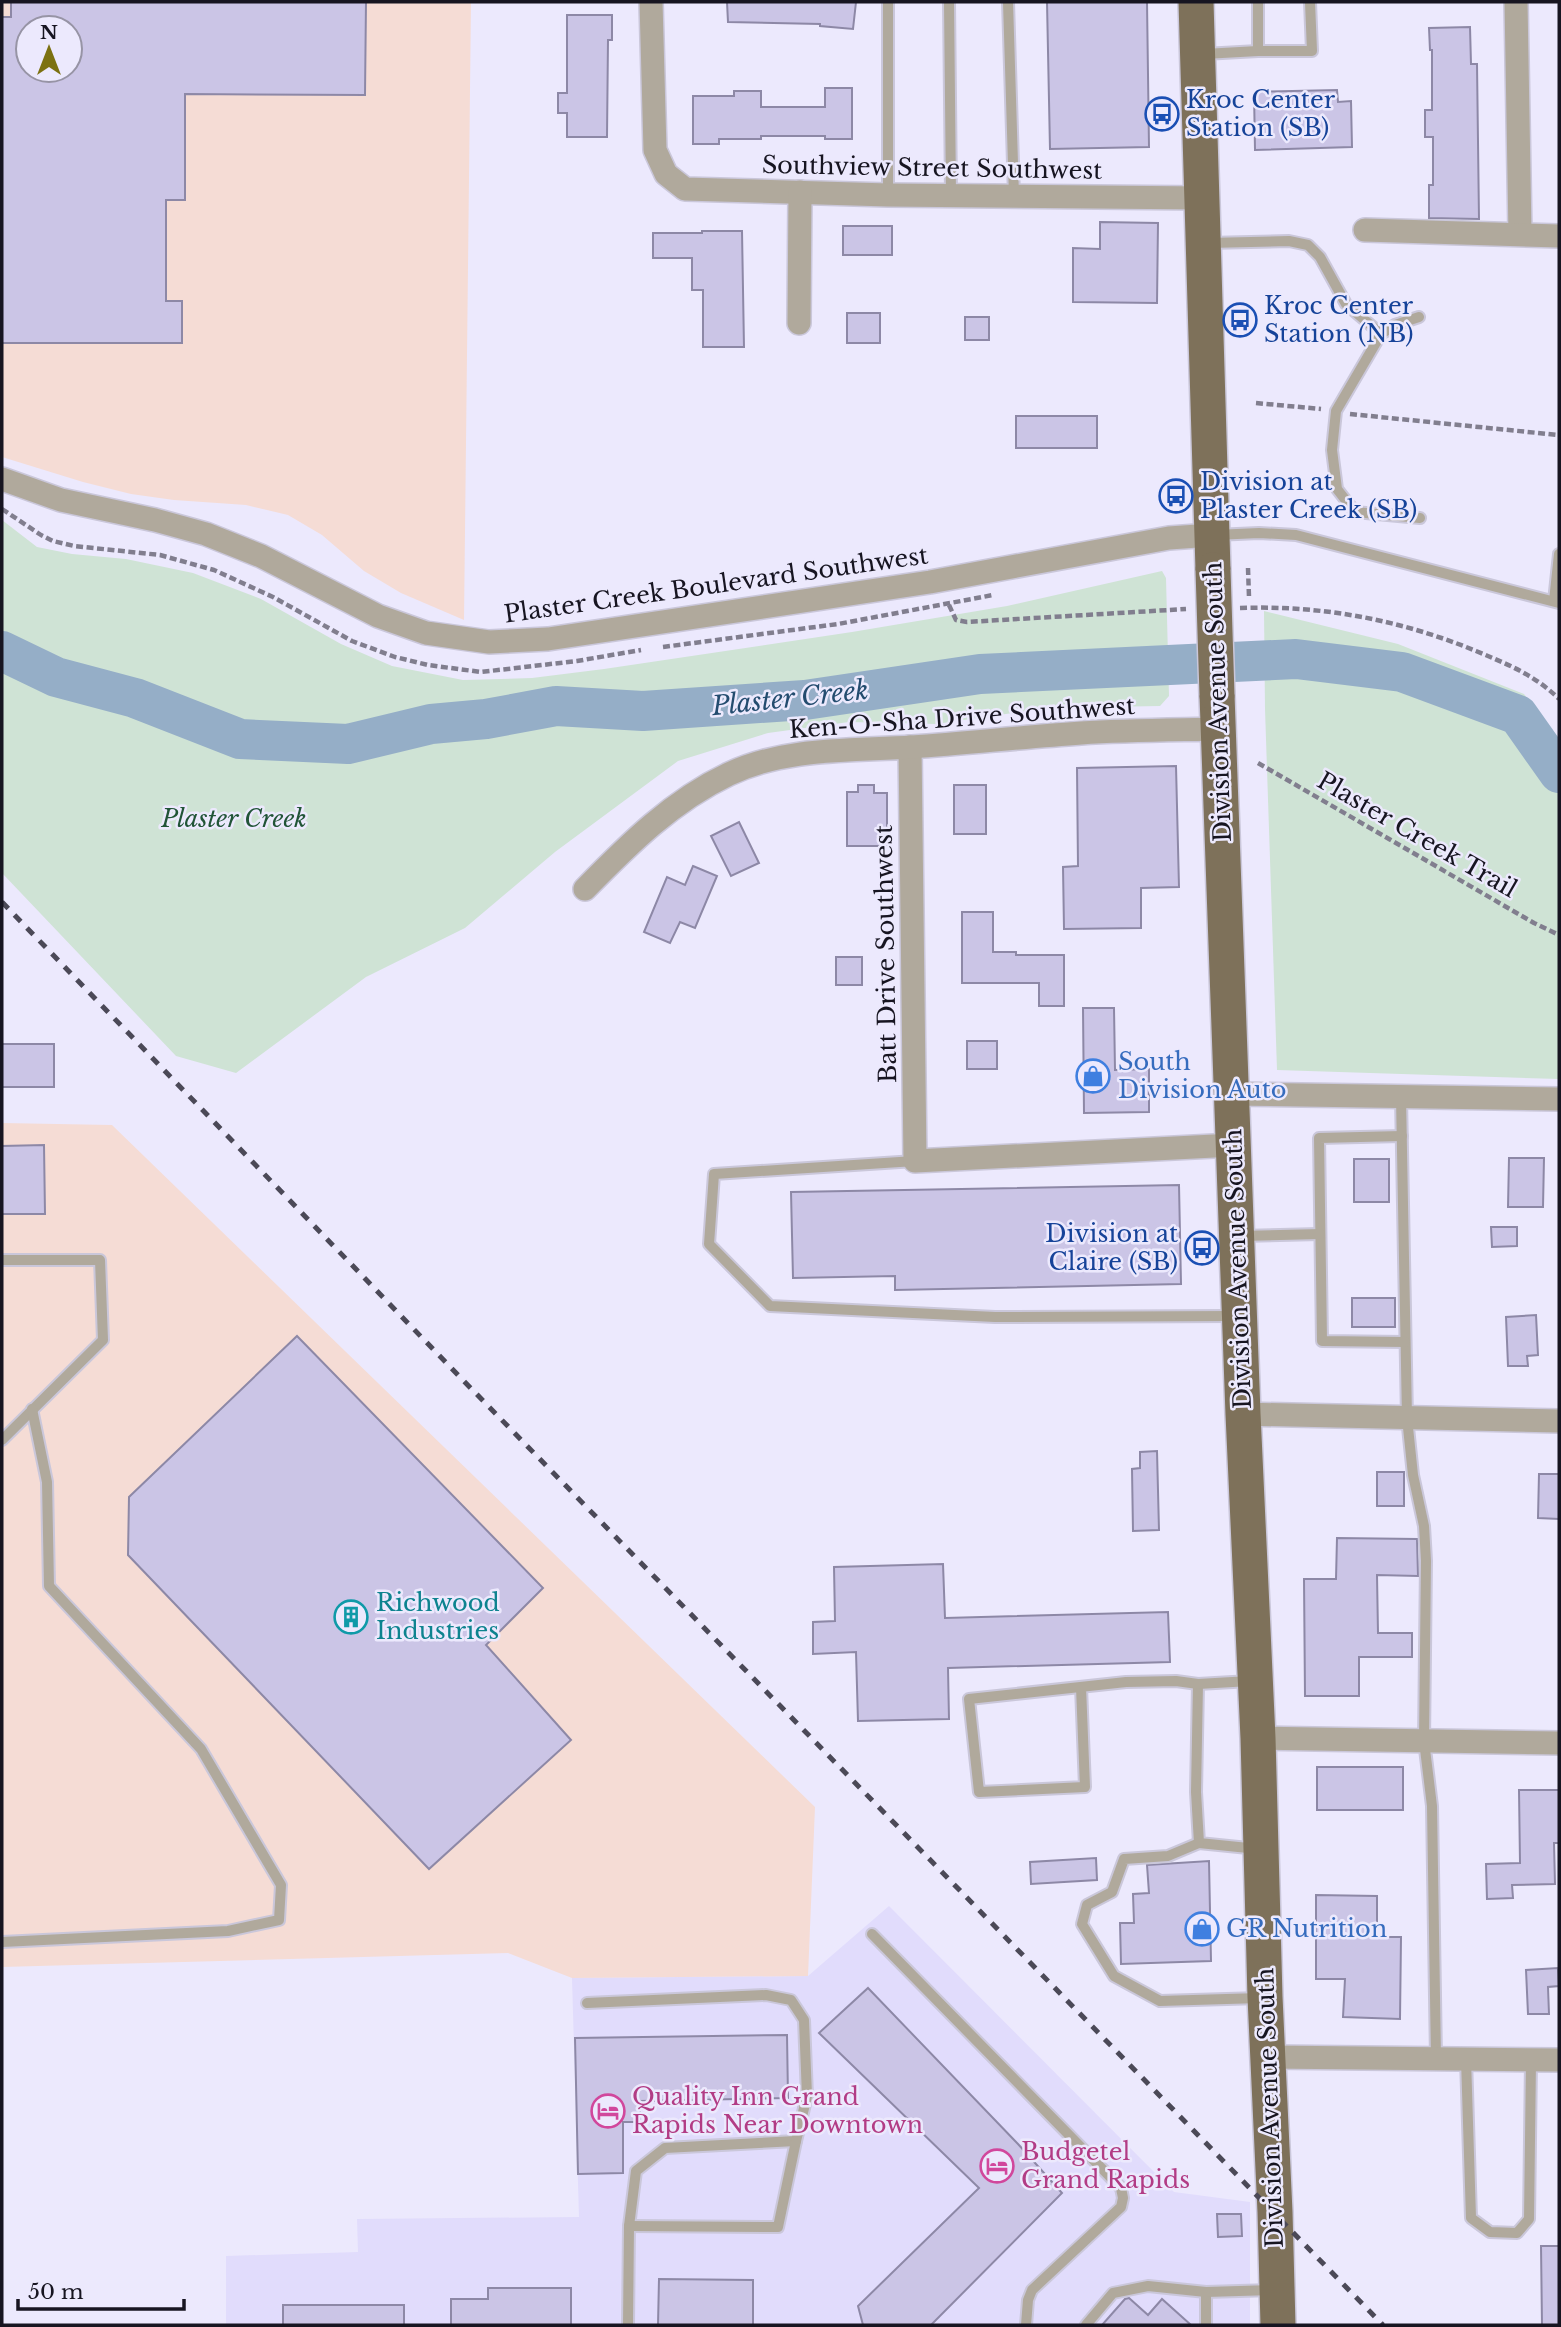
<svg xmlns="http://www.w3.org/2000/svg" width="1561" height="2327" viewBox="0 0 1561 2327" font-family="'Libre Baskerville',serif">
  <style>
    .built { fill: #e1dcfc }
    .industrial { fill: #f5dcd5; fill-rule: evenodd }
    .green { fill: #cfe3d5 }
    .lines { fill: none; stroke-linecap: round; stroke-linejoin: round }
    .river { stroke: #95aec7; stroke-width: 40 }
    .building { fill: #cbc5e6; stroke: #8d88a6; stroke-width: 2; fill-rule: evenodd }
    .lane-casing { stroke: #cac7da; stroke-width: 14 }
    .street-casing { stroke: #cac7da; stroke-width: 26 }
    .primary-casing { stroke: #cac7da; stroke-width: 38 }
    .path { stroke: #817e8e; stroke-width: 4.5; stroke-dasharray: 7 3.5; stroke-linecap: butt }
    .lane { stroke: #b0a99c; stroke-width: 10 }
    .street { stroke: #b0a99c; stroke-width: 23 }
    .primary { stroke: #7e715a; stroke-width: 35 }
    .rail { stroke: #4b4957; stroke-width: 5; stroke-dasharray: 9 9; stroke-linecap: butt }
    .primary-bridge-casing { stroke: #cac7da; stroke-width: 38; stroke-linecap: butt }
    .primary-bridge { stroke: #7e715a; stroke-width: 35 }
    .labels { text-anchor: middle; stroke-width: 5; stroke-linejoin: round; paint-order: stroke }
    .transit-label { font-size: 24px; fill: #164399; stroke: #ece9fd; text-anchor: start }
    .street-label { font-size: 24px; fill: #171521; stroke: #ece9fd }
    .park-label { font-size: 24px; font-style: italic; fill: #215437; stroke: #ece9fd }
    .shop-label { font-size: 24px; fill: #366cbe; stroke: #ece9fd; text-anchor: start }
    .culture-label { font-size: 24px; fill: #0d838f; stroke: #ece9fd; text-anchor: start }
    .hotel-label { font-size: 24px; fill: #b23c85; stroke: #ece9fd; text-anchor: start }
    .water-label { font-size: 26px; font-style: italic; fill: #244c6f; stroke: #ece9fd }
  </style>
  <rect width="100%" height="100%" fill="#ece9fd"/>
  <path class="built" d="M889 1906 1174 2192 1250 2202V2325H226V2256L358 2252 357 2219 579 2217 572 1978 808 1976Z"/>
  <g class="industrial">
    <path d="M2 2H471L464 620 401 593 364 571 322 535 288 515 246 505 174 500 131 494 83 482 2 457ZM28 28H70V70H28Z"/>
    <path d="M2 1123 112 1125 815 1807 808 1976 572 1978 508 1953 2 1967Z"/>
  </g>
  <g class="green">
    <path d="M2 520 37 547 72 554 126 559 193 573 261 599 341 644 392 666 463 680 532 678 604 669 852 632 1007 606 1162 571 1166 578 1169 696 1160 706 1048 708 936 724 849 722 768 733 678 761 555 852 465 928 366 977 236 1073 176 1056 2 873Z"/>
    <path d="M1264 611 1398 644 1524 694 1559 741V1079L1277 1070 1265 709Z"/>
  </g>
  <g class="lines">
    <path class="river" d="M2 651 56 677 135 698 240 739 348 744 431 724 486 719 556 706 643 711 805 700 980 674 1296 659 1402 672 1518 715 1559 773"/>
  </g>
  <g class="building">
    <path d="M11 2H366L365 95 185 94V200H166V301H182V343H2V17H11ZM28 28H70V70H28Z"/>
    <path d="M727 2H856L853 29 820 26V24L728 22Z"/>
    <path d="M1047 2H1147L1149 147 1050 149Z"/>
    <path d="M567 15H612V40H608L607 137H567V113H558V93H567Z"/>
    <path d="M1470 27 1471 64H1477L1479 219 1429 218V185H1433V137H1425V110H1432V50H1430L1429 28Z"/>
    <path d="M825 88H852V139H825V136H761V139H719V144H693V96H734V91H761V107H825Z"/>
    <path d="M1337 90 1338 102 1351 101 1352 147 1255 150 1254 92Z"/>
    <path d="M1100 222 1158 223 1157 303 1073 302V248L1100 249Z"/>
    <rect x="843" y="226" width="49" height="29"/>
    <path d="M702 231H742L744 347H703V290H692V258H653V233H702Z"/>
    <rect x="847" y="313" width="33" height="30"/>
    <rect x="965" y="317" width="24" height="23"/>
    <rect x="1016" y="416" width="81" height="32"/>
    <path d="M1176 766 1179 887 1141 888V928L1064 929 1063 867 1078 866 1077 768Z"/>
    <path d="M858 785H874V793H887V846H847V792H858Z"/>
    <rect x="954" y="785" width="32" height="49"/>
    <path d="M739 822 759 863 731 876 711 836Z"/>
    <path d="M693 866 717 876 695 928 680 922 670 943 644 932 667 877 685 885Z"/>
    <path d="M962 912H993V952H1016V955H1064V1006H1039V983H962Z"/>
    <rect x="836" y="957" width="26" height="28"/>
    <path d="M1083 1008H1114L1115 1070 1149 1069V1112L1084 1113Z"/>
    <rect x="967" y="1041" width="30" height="28"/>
    <rect x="2" y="1044" width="52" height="43"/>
    <path d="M44 1145 45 1214H2V1146Z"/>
    <path d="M1509 1158H1544L1543 1207H1508Z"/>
    <rect x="1354" y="1159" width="35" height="43"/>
    <path d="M1179 1185 1181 1284 895 1290V1276L793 1278 791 1192Z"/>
    <path d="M1491 1227H1517V1246L1492 1247Z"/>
    <rect x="1352" y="1298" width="43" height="29"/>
    <path d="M1536 1315 1538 1355 1527 1356 1528 1366H1508L1506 1317Z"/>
    <path d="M297 1336 543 1588 486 1645 571 1740 429 1869 128 1555 129 1497Z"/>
    <path d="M1157 1451 1159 1530 1133 1531 1132 1469 1140 1468V1452Z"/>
    <rect x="1377" y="1472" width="27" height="34"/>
    <path d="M1539 1474H1559V1519L1538 1518Z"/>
    <path d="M1337 1538 1417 1539 1418 1576 1377 1575 1378 1633H1412V1657H1359V1696H1305L1304 1579H1336Z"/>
    <path d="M943 1564 945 1618 1168 1612 1170 1662 948 1668 949 1719 858 1721 856 1652 813 1654V1622L835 1621 834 1567Z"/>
    <rect x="1317" y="1767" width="86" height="43"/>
    <path d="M1519 1790H1559V1843H1554L1555 1884 1512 1885 1513 1898 1487 1899 1486 1864 1520 1863Z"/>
    <path d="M1096 1858 1097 1880 1031 1884 1030 1862Z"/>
    <path d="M1209 1861 1211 1961 1121 1964 1120 1923H1134L1133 1894 1149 1893 1147 1865Z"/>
    <path d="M1316 1895 1377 1896V1937H1401L1400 2019 1343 2017 1345 1979H1316Z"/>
    <path d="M1558 1968 1559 1986 1548 1987 1549 2014H1528L1526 1970Z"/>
    <path d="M868 1988 1018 2144 1062 2193 931 2325H863L858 2306 979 2188 819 2033Z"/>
    <path d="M787 2035 788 2098 640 2101V2122H623V2173L578 2174 575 2038Z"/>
    <path d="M1217 2214H1241L1242 2236 1218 2237Z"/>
    <path d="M1541 2246H1559V2325H1542Z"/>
    <path d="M659 2279 753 2280V2325H658Z"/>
    <path d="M488 2288H571V2325H451V2299H488Z"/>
    <path d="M1129 2298 1148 2315 1162 2299 1191 2325H1102L1125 2299Z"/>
    <rect x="283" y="2305" width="121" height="20"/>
  </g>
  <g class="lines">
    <defs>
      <g id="lane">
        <path d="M888 2V195"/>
        <path d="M949 2 951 195"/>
        <path d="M1008 2 1014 196"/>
        <path d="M1258 2V51"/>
        <path d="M1204 54 1258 51H1312L1310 2"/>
        <path d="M1208 243 1289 241 1308 245 1320 257 1346 304 1381 334"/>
        <path d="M1419 317 1395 325 1381 334 1336 411 1332 450 1337 489 1355 512 1420 518"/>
        <path d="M1215 535 1259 533 1296 535 1559 603"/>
        <path d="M1554 601 1559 554"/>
        <path d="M1401 1097 1407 1418 1413 1475 1424 1526 1426 1561 1424 1741 1432 1806 1436 2059"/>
        <path d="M1402 1136 1319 1138 1322 1341 1405 1342"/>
        <path d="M915 1161 714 1174 709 1244 770 1306 995 1317 1234 1316"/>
        <path d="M1240 1236 1320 1234"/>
        <path d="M2 1260H100L103 1340 2 1440"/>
        <path d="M1198 1684 1196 1792 1199 1843 1258 1849"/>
        <path d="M1081 1687 1085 1787 979 1792 969 1699 1126 1682 1176 1681 1198 1684 1250 1681"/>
        <path d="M1199 1843 1168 1856 1124 1859 1112 1892 1087 1905 1082 1924 1114 1976 1160 2001 1260 1998"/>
        <path d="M872 1934 1121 2188 1123 2198 1121 2207 1032 2290 1028 2300 1026 2325"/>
        <path d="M2 1942 228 1931 279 1920 281 1885 201 1749 49 1586 47 1482 32 1409"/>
        <path d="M587 2003 766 1995 791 2000 804 2020 807 2096 796 2141 665 2148 636 2171 629 2226 628 2325"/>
        <path d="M1466 2059 1471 2218 1490 2232 1517 2233 1529 2219 1531 2060"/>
        <path d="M629 2226 778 2227 796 2141"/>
        <path d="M1206 2292V2325"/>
        <path d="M1086 2325 1113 2293 1148 2286 1206 2292 1274 2290"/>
      </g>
      <g id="street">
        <path d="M651 2 655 150 666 174 685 189 888 195 1203 198"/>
        <path d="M1516 2 1520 234"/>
        <path d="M1365 230 1559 236"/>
        <path d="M799 323 800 192"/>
        <path d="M2 479 61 500 155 520 206 534 261 556 378 616 426 633 489 642 548 639 930 582 1169 538 1212 535"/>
        <path d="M910 747 915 1161 1234 1145"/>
        <path d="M585 889C629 844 672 801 729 774 786 747 851 751 912 747 968 743 1024 737 1081 733 1127 730 1173 730 1219 729"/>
        <path d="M1232 1094 1559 1099"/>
        <path d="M1243 1414 1559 1421"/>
        <path d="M1258 1738 1559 1743"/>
        <path d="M1269 2057 1559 2060"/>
      </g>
      <g id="primary">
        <path d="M1196 2 1213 570"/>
        <path d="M1217 695 1243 1414 1258 1738 1265 1997 1275 2212 1278 2325"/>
      </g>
    </defs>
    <use href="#lane" class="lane-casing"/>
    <use href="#street" class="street-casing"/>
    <use href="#primary" class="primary-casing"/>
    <g class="path">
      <path d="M1256 403 1321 409"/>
      <path d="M1350 414 1558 435"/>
      <path d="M2 509 41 535 53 541 74 546 160 555 214 570 273 597 352 641 395 657 428 665 481 672 577 661 641 650"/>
      <path d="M1248 568 1249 597"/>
      <path d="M949 605 956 620 967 622 1186 609"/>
      <path d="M1240 608C1322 605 1401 620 1476 651 1507 664 1535 675 1559 699"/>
      <path d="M663 647 838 624 993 595"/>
      <path d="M1258 763 1534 923 1559 935"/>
    </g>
    <use href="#lane" class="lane"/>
    <use href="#street" class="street"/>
    <use href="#primary" class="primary"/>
    <path class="rail" d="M2 902 458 1375 1383 2325"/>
    <defs>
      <path id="primary-bridge" d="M1213 570 1217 695"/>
    </defs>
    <use href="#primary-bridge" class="primary-bridge-casing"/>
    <use href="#primary-bridge" class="primary-bridge"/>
  </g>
  <defs>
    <symbol id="bus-ring" viewBox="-11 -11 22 22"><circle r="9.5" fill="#ece9fd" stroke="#1a4fb4" stroke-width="1.5"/><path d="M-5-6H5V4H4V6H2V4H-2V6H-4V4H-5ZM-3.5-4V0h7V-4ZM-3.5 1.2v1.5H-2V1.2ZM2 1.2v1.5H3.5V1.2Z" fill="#1a4fb4"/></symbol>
    <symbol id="shop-ring" viewBox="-11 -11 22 22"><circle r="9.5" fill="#ece9fd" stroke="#3f7fe0" stroke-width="1.5"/><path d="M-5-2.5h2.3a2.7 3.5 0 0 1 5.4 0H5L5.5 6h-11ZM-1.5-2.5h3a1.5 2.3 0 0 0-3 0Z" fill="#3f7fe0"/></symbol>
    <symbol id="building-ring" viewBox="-11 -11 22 22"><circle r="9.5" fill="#ece9fd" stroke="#0f9aa8" stroke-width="1.5"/><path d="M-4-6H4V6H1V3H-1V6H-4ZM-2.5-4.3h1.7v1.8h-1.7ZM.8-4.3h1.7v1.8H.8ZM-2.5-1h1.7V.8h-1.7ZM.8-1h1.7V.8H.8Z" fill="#0f9aa8"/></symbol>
    <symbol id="hotel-ring" viewBox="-11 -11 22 22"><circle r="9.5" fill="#ece9fd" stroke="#d1479c" stroke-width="1.5"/><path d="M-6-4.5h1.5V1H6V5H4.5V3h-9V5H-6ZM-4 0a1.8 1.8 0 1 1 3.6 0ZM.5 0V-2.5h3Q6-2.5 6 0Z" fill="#d1479c"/></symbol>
  </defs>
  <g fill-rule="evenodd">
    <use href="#bus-ring" x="1143" y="95" width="38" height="38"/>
    <use href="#bus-ring" x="1221" y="301" width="38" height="38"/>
    <use href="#bus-ring" x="1157" y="477" width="38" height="38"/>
    <use href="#shop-ring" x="1074" y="1057" width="38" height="38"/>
    <use href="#bus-ring" x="1183" y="1229" width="38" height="38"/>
    <use href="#building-ring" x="332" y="1598" width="38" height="38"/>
    <use href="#shop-ring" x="1183" y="1910" width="38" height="38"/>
    <use href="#hotel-ring" x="589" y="2092" width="38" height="38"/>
    <use href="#hotel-ring" x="978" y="2147" width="38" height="38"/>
  </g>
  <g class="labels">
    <g class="transit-label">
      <text x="1186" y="108">Kroc Center<tspan x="1186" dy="28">Station (SB)</tspan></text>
      <text x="1264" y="314">Kroc Center<tspan x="1264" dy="28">Station (NB)</tspan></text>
      <text x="1200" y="490">Division at<tspan x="1200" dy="28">Plaster Creek (SB)</tspan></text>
      <text x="1178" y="1242" text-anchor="end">Division at<tspan x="1178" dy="28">Claire (SB)</tspan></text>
    </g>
    <g class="street-label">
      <text transform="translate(932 168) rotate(1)" y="8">Southview Street Southwest</text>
      <text transform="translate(716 585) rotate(-8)" y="8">Plaster Creek Boulevard Southwest</text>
      <text transform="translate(1218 702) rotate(-92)" y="8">Division Avenue South</text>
      <text transform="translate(962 718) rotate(-4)" y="8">Ken-O-Sha Drive Southwest</text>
      <text transform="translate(1417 835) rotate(30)" y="8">Plaster Creek Trail</text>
      <text transform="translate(886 954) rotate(-91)" y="8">Batt Drive Southwest</text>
      <text transform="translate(1238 1269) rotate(-92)" y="8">Division Avenue South</text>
      <text transform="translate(1270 2108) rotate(-92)" y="8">Division Avenue South</text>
    </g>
    <g class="park-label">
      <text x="234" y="827">Plaster Creek</text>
    </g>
    <g class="shop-label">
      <text x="1118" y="1070">South<tspan x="1118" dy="28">Division Auto</tspan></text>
      <text x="1226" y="1937">GR Nutrition</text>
    </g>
    <g class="culture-label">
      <text x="376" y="1611">Richwood<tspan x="376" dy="28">Industries</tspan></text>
    </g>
    <g class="hotel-label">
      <text x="632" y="2105">Quality Inn Grand<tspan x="632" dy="28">Rapids Near Downtown</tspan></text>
      <text x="1021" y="2160">Budgetel<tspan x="1021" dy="28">Grand Rapids</tspan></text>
    </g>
    <g class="water-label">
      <text transform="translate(790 698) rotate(-6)" y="9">Plaster Creek</text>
    </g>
  </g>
  <rect width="1561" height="2327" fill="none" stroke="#171521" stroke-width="7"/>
  <g transform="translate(49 49)"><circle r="33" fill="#ece9fd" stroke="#9794a5" stroke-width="2"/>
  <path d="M0-5L12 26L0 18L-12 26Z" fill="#7c7111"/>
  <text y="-10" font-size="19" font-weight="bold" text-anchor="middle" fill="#171521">N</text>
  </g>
  <path d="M18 2299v10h166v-10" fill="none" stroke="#171521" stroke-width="3.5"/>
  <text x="28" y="2299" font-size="21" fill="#171521" stroke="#ece9fd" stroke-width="5" paint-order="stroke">50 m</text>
</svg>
